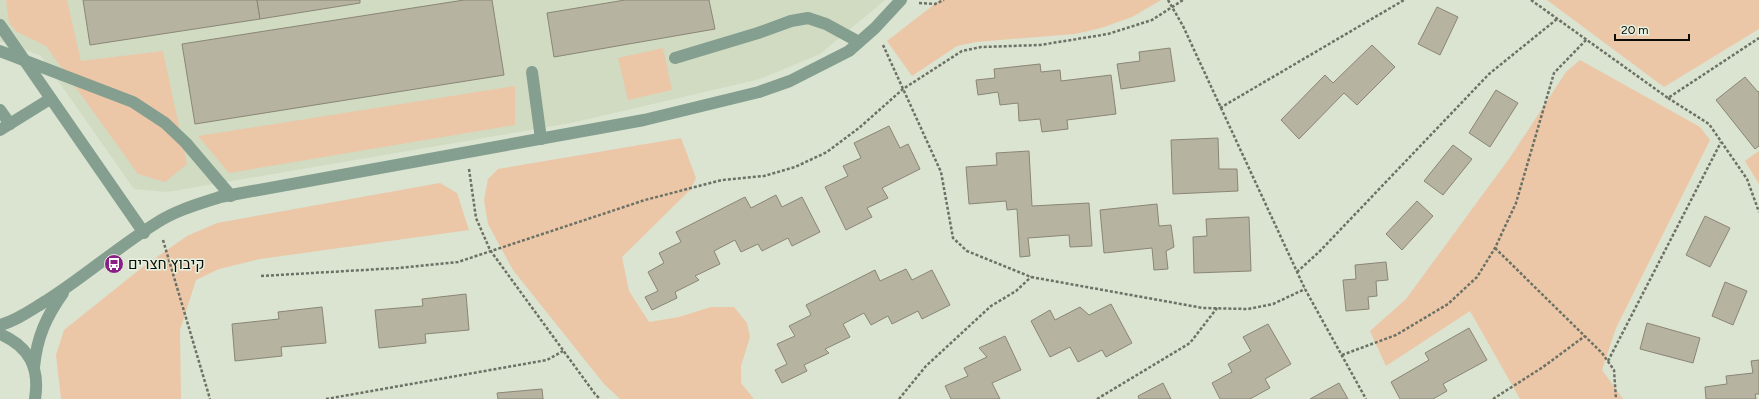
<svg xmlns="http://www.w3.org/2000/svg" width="1759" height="399" viewBox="0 0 1759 399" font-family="Figtree,Heebo,sans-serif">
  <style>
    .built { fill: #d0dbc2 }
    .green { fill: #ebc7a8 }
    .building { fill: #b7b3a1; stroke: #8a8675 }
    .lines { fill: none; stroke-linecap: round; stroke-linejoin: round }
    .path { stroke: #6c7165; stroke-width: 2.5; stroke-dasharray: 3 2; stroke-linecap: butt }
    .minor { stroke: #849f8f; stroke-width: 12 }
    .labels { text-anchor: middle; stroke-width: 3; stroke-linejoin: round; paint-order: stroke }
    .poi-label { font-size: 15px; fill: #0b0e08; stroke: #e8f1df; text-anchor: start }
  </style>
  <rect width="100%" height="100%" fill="#dbe3d1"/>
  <path class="built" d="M0 0H885L820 54 760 79 571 123 167 192 134 189 40 55 0 41Z"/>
  <g class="green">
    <path d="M6 0H67L81 61 163 51 187 164 165 182 138 174 46 46 17 32 9 23Z"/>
    <path d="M940 0H1161L1132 17 1101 28 1075 34 976 42 957 46 912 76 887 41Z"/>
    <path d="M1547 0H1759V29L1664 87Z"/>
    <path d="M663 48 672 90 628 100 618 58Z"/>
    <path d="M1580 60 1700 127 1710 140 1616 328 1602 370 1623 399H1520L1470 311 1386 366 1370 331 1406 299 1511 156 1566 72Z"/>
    <path d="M515 86V125L229 173 198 136Z"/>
    <path d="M681 138 696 178 690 190 622 257 629 291 649 322 679 317 711 307H734L747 323 750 337 741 366V383L754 399H620L604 384 513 270 488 224 484 200 488 179 498 169Z"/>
    <path d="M1759 151V184L1745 161Z"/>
    <path d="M440 183 457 193 469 230 260 259 219 269 196 280 180 330 181 399H61L56 355 64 330 144 266 187 236 217 223Z"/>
  </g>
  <g class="building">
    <path d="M83 0H257L260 19 90 45Z"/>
    <path d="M257 0H360V3L260 19Z"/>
    <path d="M464 0H492L504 75 195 124 182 44Z"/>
    <path d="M625 0H709L715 29 554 57 547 13Z"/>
    <path d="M1437 7 1458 17 1440 55 1418 44Z"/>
    <path d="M1372 45 1395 67 1357 105 1344 93 1299 139 1281 120 1325 75 1333 83Z"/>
    <path d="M1170 48 1175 81 1121 89 1117 64 1140 61 1139 52Z"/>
    <path d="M1040 64 1041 72 1060 70 1061 81 1111 75 1116 114 1067 120 1068 129 1042 132 1040 119 1019 121 1018 103 1000 105 998 92 978 95 976 80 995 78 994 69Z"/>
    <path d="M1745 77 1758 92 1759 91V146L1755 149 1716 100Z"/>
    <path d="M1496 90 1518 103 1490 147 1469 133Z"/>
    <path d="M889 126 900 148 908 144 920 169 882 188 888 198 867 208 872 217 846 230 825 187 848 176 843 166 861 158 854 143Z"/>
    <path d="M1218 138 1219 169H1237L1238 191 1173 194 1171 140Z"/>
    <path d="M1453 145 1472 159 1443 195 1424 181Z"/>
    <path d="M1029 151 1032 206 1089 203 1092 246 1070 247 1069 235 1028 238 1030 256 1020 257 1017 209 1007 210 1006 201 969 204 966 167 997 165 996 153Z"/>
    <path d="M776 195 782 207 802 197 820 232 792 246 788 238 762 251 758 244 741 252 735 240 714 251 720 264 695 276 699 280 675 292 677 298 652 310 645 297 658 291 648 272 664 263 659 253 681 242 676 232 745 197 751 208Z"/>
    <path d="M1417 201 1433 216 1402 250 1386 234Z"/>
    <path d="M1157 204 1159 226 1171 225 1174 247 1166 251 1168 269 1154 270 1152 248 1104 253 1100 210Z"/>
    <path d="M1705 216 1730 228 1710 267 1686 255Z"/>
    <path d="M1249 217 1251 271 1194 273 1193 237 1207 236 1206 219Z"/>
    <path d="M1386 262 1388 280 1376 281 1377 296 1368 297 1369 309 1346 311 1343 280 1356 279 1355 265Z"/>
    <path d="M906 269 912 280 932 270 950 305 922 319 918 311 892 324 888 316 871 325 864 313 843 324 850 337 825 349 829 353 804 365 807 371 782 383 775 370 787 364 777 344 795 336 789 326 811 315 806 305 875 270 880 281Z"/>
    <path d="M1725 282 1747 291 1733 325 1712 316Z"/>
    <path d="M466 294 469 330 425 334 426 343 379 348 375 310 423 306 422 299Z"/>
    <path d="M1111 304 1132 343 1106 357 1102 350 1078 362 1070 347 1050 357 1031 321 1050 310 1055 320 1080 307 1089 315Z"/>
    <path d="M322 307 326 343 281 347 282 356 235 361 232 324 279 319 278 312Z"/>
    <path d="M1647 323 1700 338 1693 363 1640 349Z"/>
    <path d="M1268 324 1291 364 1265 379 1270 388 1250 399H1220L1212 383 1232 372 1228 364 1251 351 1243 337Z"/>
    <path d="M1469 328 1487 360 1443 384 1447 391 1433 399H1400L1391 382 1429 360 1425 353Z"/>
    <path d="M1005 336 1021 370 992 383 1000 399H951L945 386 968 376 964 368 987 357 979 348Z"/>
    <path d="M1759 360V394H1755L1756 399H1706L1705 387 1727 384 1726 376 1753 373 1751 361Z"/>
    <path d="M1163 383 1171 399H1139L1138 396Z"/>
    <path d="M1339 383 1348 399H1310Z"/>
    <path d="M542 389 543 399H498L497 393Z"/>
  </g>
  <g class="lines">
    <g class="path">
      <path d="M1168 0 1183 26 1305 289 1366 399"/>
      <path d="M1531 0 1668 98 1759 38"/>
      <path d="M919 3 935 4 944 0"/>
      <path d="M883 45 941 172 953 238 967 251 1031 277 1203 308 1248 309 1273 304 1305 289"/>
      <path d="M1668 98 1709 124 1747 179 1759 212"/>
      <path d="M1220 108 1404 0"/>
      <path d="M469 169 476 218 490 250 595 394 600 399"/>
      <path d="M163 240 210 399"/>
      <path d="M1495 248 1602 353 1614 370 1616 399"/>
      <path d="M1297 272 1319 252 1489 74 1557 19"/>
      <path d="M261 276 398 268 458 262 645 200 722 180 764 176 795 167 827 152 859 128 903 89 962 51 981 47 1040 45 1108 34 1152 20 1183 0"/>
      <path d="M1342 355 1396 335 1448 304 1477 277 1495 248 1516 203 1554 73 1586 40"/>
      <path d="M1608 361 1721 142"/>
      <path d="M326 399 547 360 563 351"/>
      <path d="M899 399 926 366 991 306 1016 291 1031 277"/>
      <path d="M1097 399 1190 343 1217 308"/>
      <path d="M1493 399 1543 367 1585 336"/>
    </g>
    <g class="minor">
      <path d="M0 25 144 233"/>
      <path d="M0 51 133 102 165 123 186 143 231 196"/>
      <path d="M675 58 758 33 791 21 808 18 826 24 859 42"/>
      <path d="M532 72 541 139"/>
      <path d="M0 110 10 124"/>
      <path d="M0 130 50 99"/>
      <path d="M0 325C16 321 31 310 46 301 84 277 119 246 158 222 177 210 199 204 220 197L644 120 759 92 790 81 849 51 875 28 901 0"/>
      <path d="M0 334C30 347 40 368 35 399"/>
      <path d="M34 367C37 337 46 317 63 293"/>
    </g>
  </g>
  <defs>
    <symbol id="bus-disc" viewBox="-11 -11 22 22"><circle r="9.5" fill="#892086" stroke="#e8f1df"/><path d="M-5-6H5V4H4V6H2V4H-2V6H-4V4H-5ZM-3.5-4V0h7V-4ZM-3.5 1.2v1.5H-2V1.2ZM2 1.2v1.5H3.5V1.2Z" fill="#fff"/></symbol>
  </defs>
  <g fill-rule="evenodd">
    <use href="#bus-disc" x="103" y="253" width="22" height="22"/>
  </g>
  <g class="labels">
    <g class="poi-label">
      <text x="128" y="269">קיבוץ חצרים</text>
    </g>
  </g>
  <path d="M1615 34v6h74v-6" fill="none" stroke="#0b0e08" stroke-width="2"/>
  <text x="1621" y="34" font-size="12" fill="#0b0e08" stroke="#e8f1df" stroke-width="3" paint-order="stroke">20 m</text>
</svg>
